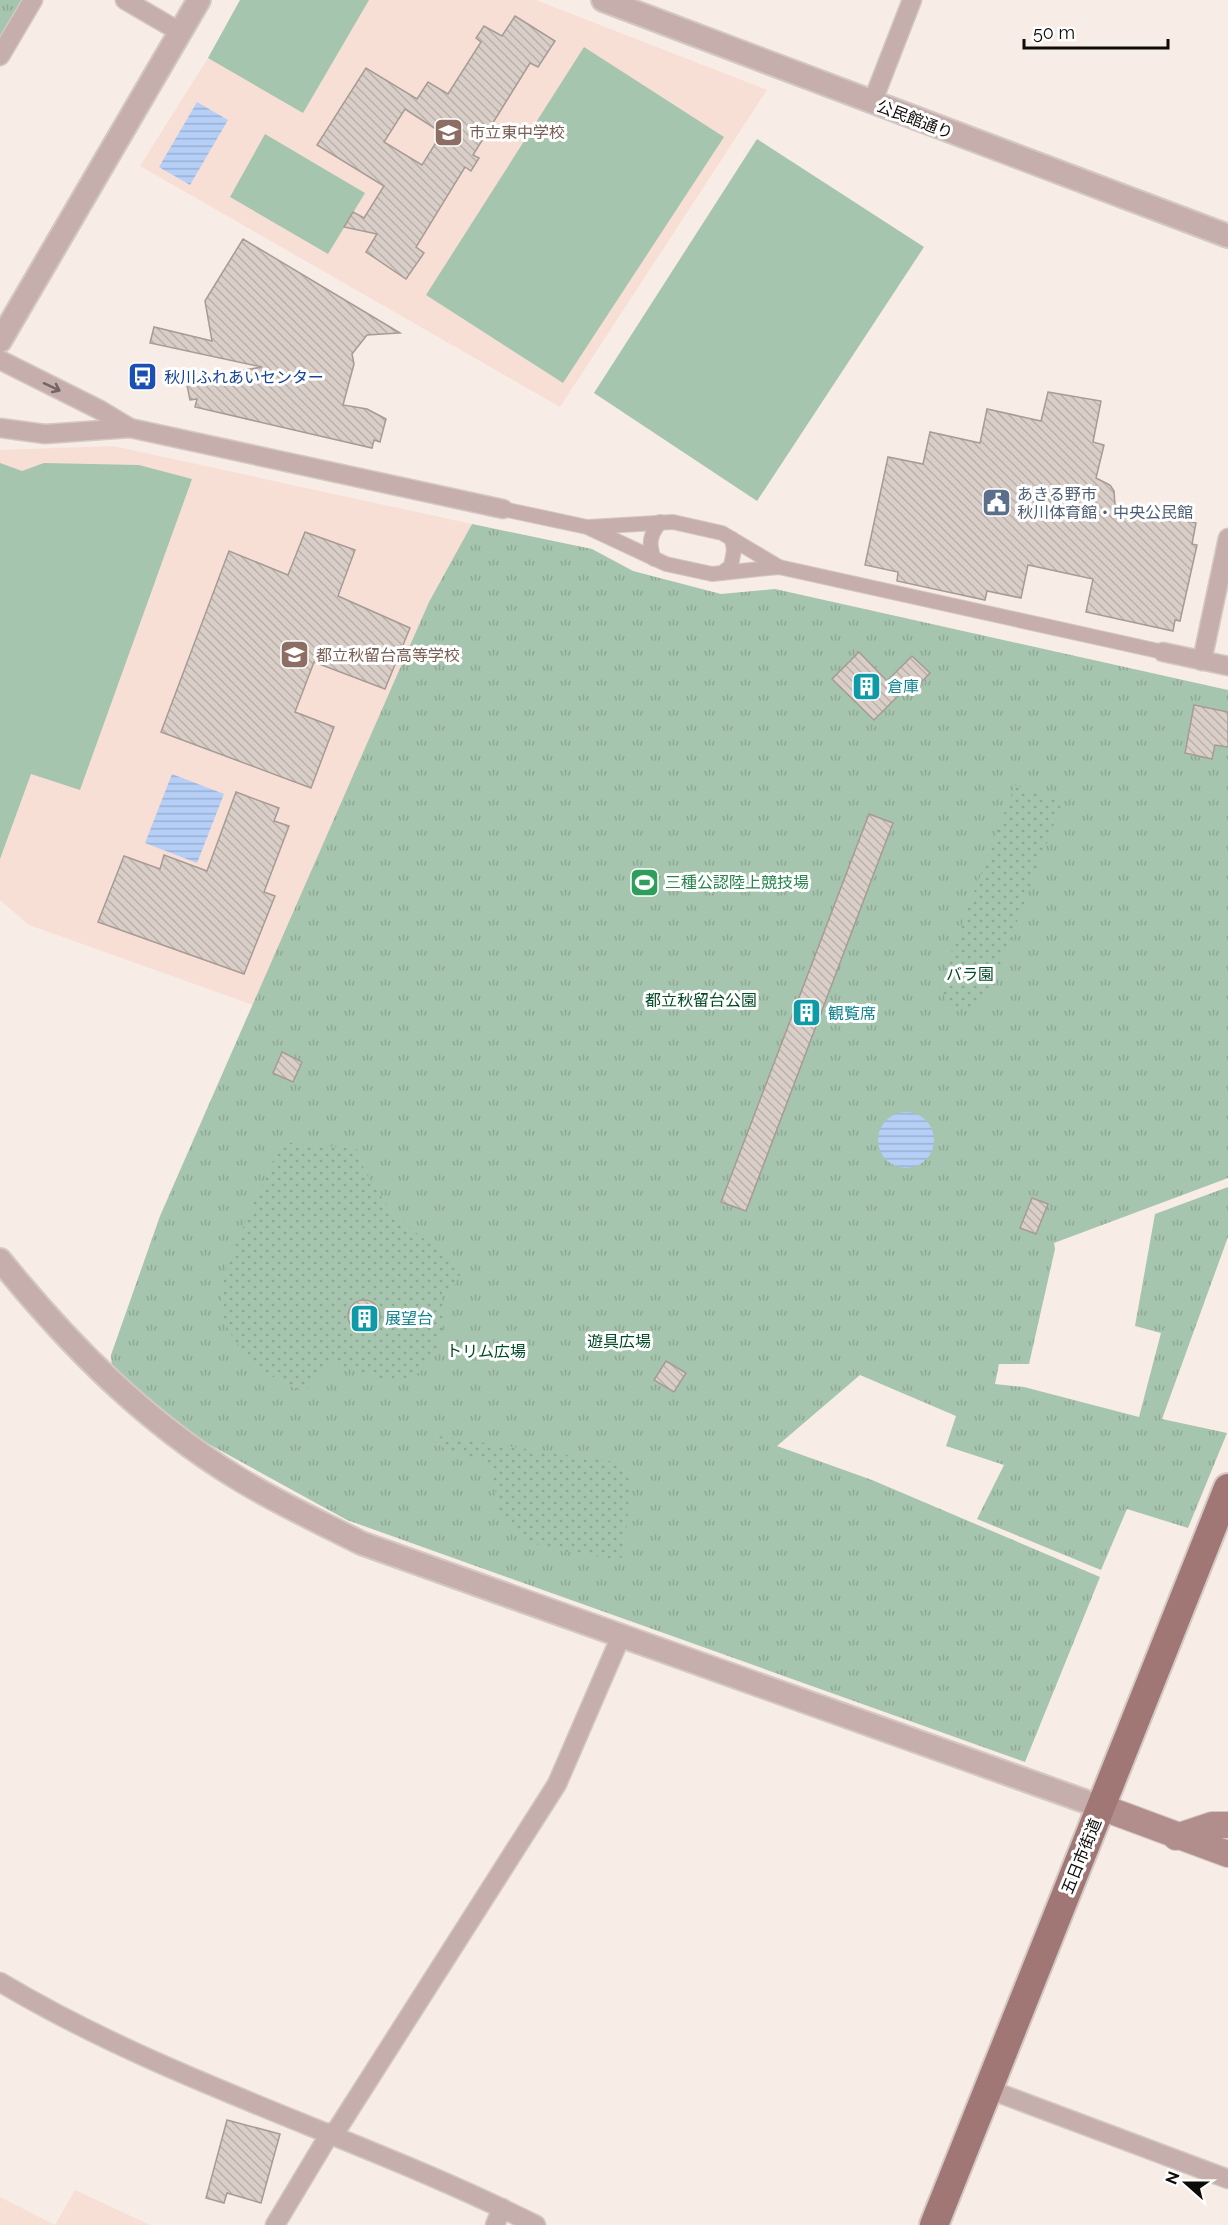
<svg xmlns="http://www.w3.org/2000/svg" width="1228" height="2225" viewBox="0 0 1228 2225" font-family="Raleway,'Noto Sans JP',sans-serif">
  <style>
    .education { fill: #f8dfd6 }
    .grass { fill: #a6c5ae }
    .park { fill: url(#park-tufts) }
    .garden { fill: url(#garden-dots) }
    .water { fill: url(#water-rules) }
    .building { fill: url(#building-back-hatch); stroke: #a69b95; stroke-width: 1.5; fill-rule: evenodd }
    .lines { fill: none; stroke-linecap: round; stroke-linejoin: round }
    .pedestrian-casing { stroke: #d3c8c3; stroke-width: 16 }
    .minor-casing { stroke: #d3c8c3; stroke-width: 21 }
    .tertiary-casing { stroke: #d3c8c3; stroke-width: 26 }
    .secondary-casing { stroke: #d3c8c3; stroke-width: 28 }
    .primary-casing { stroke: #d3c8c3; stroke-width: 32 }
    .pedestrian { stroke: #c6aeac; stroke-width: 14 }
    .minor { stroke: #c6aeac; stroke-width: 18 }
    .tertiary { stroke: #c6aeac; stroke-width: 22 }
    .secondary { stroke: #b18e8c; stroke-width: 26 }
    .primary { stroke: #a17775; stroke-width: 28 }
    .oneway { stroke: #746563 }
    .labels { text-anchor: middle; stroke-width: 6; stroke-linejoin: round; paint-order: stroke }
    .street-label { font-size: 16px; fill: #0f0b09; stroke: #fff }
    .education-label { font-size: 16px; fill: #785e54; stroke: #fff; text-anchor: start }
    .transit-label { font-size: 16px; fill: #164399; stroke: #fff; text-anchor: start }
    .service-label { font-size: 16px; fill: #4e5e75; stroke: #fff; text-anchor: start }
    .culture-label { font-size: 16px; fill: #0d838f; stroke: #fff; text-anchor: start }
    .leisure-label { font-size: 16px; fill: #27864d; stroke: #fff; text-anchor: start }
    .park-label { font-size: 16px; fill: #004b24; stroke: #fff }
  </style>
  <defs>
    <pattern id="park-tufts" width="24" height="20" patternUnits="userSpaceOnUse" patternTransform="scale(1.5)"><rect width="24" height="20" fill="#a6c5ae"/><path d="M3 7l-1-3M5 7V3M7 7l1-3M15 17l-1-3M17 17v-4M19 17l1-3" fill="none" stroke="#8ea894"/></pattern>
    <pattern id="garden-dots" width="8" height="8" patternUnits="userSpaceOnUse" patternTransform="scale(1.5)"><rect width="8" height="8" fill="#a6c5ae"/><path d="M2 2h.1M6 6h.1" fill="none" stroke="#8ea894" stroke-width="1.8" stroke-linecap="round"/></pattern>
    <pattern id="water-rules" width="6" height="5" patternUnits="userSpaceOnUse" patternTransform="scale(1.5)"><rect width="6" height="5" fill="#b6cff7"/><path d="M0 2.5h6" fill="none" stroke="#9bb0d2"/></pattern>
    <pattern id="building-back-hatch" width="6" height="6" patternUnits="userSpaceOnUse" patternTransform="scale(1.5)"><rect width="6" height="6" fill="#dacec8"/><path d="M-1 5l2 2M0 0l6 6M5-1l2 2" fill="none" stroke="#bab0aa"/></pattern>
  </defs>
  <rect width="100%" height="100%" fill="#f8ece6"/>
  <g class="education">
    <path d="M240 0H536L767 90 560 407 140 166 208 58Z"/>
    <path d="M113 446 472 524 429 602 253 1005 29 925 0 900V450Z"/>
    <path d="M75 2190 150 2225H0V2197L55 2225Z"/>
  </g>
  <g class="grass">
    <path d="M240 0H369L303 113 208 58Z"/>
    <path d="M584 47 724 137 563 383 426 295Z"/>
    <path d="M265 134 365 193 328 254 230 197Z"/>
    <path d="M757 139 924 247 757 501 594 393Z"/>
    <path d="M0 463 22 471 44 463 139 465 192 479 80 790 31 774 0 859Z"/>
  </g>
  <g class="park">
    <path d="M0 0H22L0 38Z"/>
    <path d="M472 524 592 549 633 571 721 594 775 589 1228 690V1178L1054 1243 1055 1249 1029 1364H999L995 1384 1024 1387 1139 1417 1161 1333 1135 1326 1155 1214 1228 1187V1237L1162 1419 1227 1433 1188 1528 1127 1509 1101 1570 977 1519 1004 1465 946 1446 956 1416 860 1375 777 1446 872 1480 1100 1577 1025 1762 347 1520 194 1436 112 1368 111 1355 160 1216 429 602Z"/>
  </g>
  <g class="garden">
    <path d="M1015 785 1062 803 990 993C978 1010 966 1012 948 1003L940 989 941 979Z"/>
    <path d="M284 1142 357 1149C371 1203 421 1238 464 1268L453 1287 442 1292C442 1303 444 1314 443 1325 432 1396 380 1386 330 1360L306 1392C287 1387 266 1374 251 1359 205 1314 221 1277 244 1225 256 1196 270 1169 284 1142Z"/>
    <path d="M431 1435 621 1463 631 1481 624 1554 619 1560 545 1548C525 1539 504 1528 498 1506 494 1493 497 1475 487 1466 472 1452 438 1454 431 1435Z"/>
  </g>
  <g class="water">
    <path d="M197 102 228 120 190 185 159 167Z"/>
    <path d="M172 774 224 794 197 863 145 843Z"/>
    <circle cx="906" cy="1140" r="28"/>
  </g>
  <g class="building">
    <path d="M515 16 555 41 538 67 530 63 473 155 479 158 471 171 465 167 416 247 424 253 406 279 366 252 377 234 344 227 353 212 364 218 384 186 317 145 366 68 417 99 428 82 448 94 481 42 476 38 484 26 502 36ZM405 109 442 133 422 165 384 142Z"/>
    <path d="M243 239 400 333 367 335 352 354 354 364 343 405 367 409 386 419 380 442 374 440 372 448 195 407 197 399 190 400 186 380 262 367 150 343 154 327 212 341 205 301Z"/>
    <path d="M1048 392 1101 401 1093 442 1104 445 1096 478 1110 485 1114 491 1115 505 1196 523 1192 544 1197 545 1180 621 1175 620 1173 631 1086 612 1093 579 1028 565 1021 598 987 591 985 600 897 581 898 572 865 565 888 457 923 464 930 432 980 443 987 409 1041 421Z"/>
    <path d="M305 532 355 550 338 596 410 628 385 689 314 662 295 712 334 727 311 788 161 732 229 551 288 575Z"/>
    <path d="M859 652 887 681 912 656 930 673 912 692 907 687 874 720 832 679Z"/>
    <path d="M1194 705 1228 712V747L1215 745 1212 759 1185 753Z"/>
    <path d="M236 792 279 808 274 821 289 826 264 892 275 896 244 974 98 922 124 856 160 869 164 855 207 871Z"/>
    <path d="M869 814 893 823 746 1211 721 1202Z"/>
    <path d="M282 1052 302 1062 293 1082 273 1073Z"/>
    <path d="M1032 1198 1048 1204 1036 1234 1020 1228Z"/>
    <circle cx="364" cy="1316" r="16"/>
    <path d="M666 1361 686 1373 674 1392 654 1380Z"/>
    <path d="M227 2120 280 2134 261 2203 227 2193 224 2203 206 2198Z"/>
  </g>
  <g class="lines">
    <defs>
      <g id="pedestrian">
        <path d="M503 509 587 527 666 564 712 574 779 567 1163 652"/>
        <path d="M588 527 673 522 722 533 779 567"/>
        <path d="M654 559C648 543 650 535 660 522"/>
        <path d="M722 573 731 566 734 550 732 539"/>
      </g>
      <g id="minor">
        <path d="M125 0 180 32"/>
        <path d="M0 56 33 0"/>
        <path d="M872 103 912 0"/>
        <path d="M0 360 100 410 130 428"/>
        <path d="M0 428 45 434 130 428 503 509"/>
        <path d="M1163 652 1228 666"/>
        <path d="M1202 661 1228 538"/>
        <path d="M0 1982C169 2083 361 2137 536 2225"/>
        <path d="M988 2089 1228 2179"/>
        <path d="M275 2225 329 2135 338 2128 557 1784 621 1636"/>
        <path d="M495 2225 502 2208"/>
      </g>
      <g id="tertiary">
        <path d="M603 0 1228 236"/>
        <path d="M0 341 199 0"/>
        <path d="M0 1260C69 1345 145 1422 239 1479 278 1503 320 1522 361 1543L1101 1807"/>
      </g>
      <g id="secondary">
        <path d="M1101 1807 1228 1854"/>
        <path d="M1176 1837 1212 1825H1228"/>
      </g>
      <path id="primary" d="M934 2225 1228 1488"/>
    </defs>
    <use href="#pedestrian" class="pedestrian-casing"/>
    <use href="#minor" class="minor-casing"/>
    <use href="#tertiary" class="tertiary-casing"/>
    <use href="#secondary" class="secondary-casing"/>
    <use href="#primary" class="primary-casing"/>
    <use href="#pedestrian" class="pedestrian"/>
    <use href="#minor" class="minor"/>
    <use href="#tertiary" class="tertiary"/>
    <use href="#secondary" class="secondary"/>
    <use href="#primary" class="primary"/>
  </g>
  <defs><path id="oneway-shaft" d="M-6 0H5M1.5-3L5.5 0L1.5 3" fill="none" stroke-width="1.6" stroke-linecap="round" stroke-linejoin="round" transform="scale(1.5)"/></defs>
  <use class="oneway" href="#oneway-shaft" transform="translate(52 387) rotate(25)"/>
  <defs>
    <symbol id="school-square" viewBox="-11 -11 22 22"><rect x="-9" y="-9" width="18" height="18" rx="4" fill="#8d6e63" stroke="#fff"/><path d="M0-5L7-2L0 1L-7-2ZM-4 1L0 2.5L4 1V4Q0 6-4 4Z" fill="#fff"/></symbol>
    <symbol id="bus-square" viewBox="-11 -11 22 22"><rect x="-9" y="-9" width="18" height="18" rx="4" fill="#1a4fb4" stroke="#fff"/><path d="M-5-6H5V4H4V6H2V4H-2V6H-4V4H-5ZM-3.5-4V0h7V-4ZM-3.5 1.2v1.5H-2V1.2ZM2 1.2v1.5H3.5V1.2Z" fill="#fff"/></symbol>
    <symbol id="civic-square" viewBox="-11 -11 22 22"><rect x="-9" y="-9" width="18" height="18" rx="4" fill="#5c6f8a" stroke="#fff"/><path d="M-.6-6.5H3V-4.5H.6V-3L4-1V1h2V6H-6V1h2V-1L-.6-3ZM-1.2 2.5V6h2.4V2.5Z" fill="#fff"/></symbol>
    <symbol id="building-square" viewBox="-11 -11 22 22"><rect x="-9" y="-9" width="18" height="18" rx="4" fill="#0f9aa8" stroke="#fff"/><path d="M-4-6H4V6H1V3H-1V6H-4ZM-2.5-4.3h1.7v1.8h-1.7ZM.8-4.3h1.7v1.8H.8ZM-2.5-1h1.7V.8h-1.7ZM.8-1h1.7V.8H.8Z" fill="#fff"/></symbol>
    <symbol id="stadium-square" viewBox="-11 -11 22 22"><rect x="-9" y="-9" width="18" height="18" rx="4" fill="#2e9e5b" stroke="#fff"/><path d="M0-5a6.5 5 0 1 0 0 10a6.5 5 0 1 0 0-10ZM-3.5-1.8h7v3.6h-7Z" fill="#fff"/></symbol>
  </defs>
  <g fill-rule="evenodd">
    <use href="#school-square" x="432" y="116" width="33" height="33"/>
    <use href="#bus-square" x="126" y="360" width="33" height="33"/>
    <use href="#civic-square" x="980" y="486" width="33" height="33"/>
    <use href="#school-square" x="278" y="638" width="33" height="33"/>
    <use href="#building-square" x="850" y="670" width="33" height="33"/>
    <use href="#stadium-square" x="628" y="866" width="33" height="33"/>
    <use href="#building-square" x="790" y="996" width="33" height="33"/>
    <use href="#building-square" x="348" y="1302" width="33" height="33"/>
  </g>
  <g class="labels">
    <g class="street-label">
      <text transform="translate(915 119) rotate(21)" y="6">公民館通り</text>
      <text transform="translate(1081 1856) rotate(-68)" y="6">五日市街道</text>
    </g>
    <g class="education-label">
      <text x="469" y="138">市立東中学校</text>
      <text x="316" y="661">都立秋留台高等学校</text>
    </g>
    <g class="transit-label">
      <text x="164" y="383">秋川ふれあいセンター</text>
    </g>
    <g class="service-label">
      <text x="1017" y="500">あきる野市<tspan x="1017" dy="18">秋川体育館・中央公民館</tspan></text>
    </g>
    <g class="culture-label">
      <text x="887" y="692">倉庫</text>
      <text x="828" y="1019">観覧席</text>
      <text x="385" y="1324">展望台</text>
    </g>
    <g class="leisure-label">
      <text x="665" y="888">三種公認陸上競技場</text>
    </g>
    <g class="park-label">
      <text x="970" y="980">バラ園</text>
      <text x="701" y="1006">都立秋留台公園</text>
      <text x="619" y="1347">遊具広場</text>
      <text x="486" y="1357">トリム広場</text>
    </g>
  </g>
  <g transform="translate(1186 2183) rotate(291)" stroke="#ffffff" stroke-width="4.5" paint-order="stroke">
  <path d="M0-4.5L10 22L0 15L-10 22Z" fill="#0f0b09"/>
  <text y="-9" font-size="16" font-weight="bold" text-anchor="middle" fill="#0f0b09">N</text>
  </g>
  <path d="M1024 39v9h144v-9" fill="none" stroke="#0f0b09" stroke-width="3"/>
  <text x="1033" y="39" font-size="18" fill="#0f0b09" stroke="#ffffff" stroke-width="4.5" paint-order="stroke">50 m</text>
</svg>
